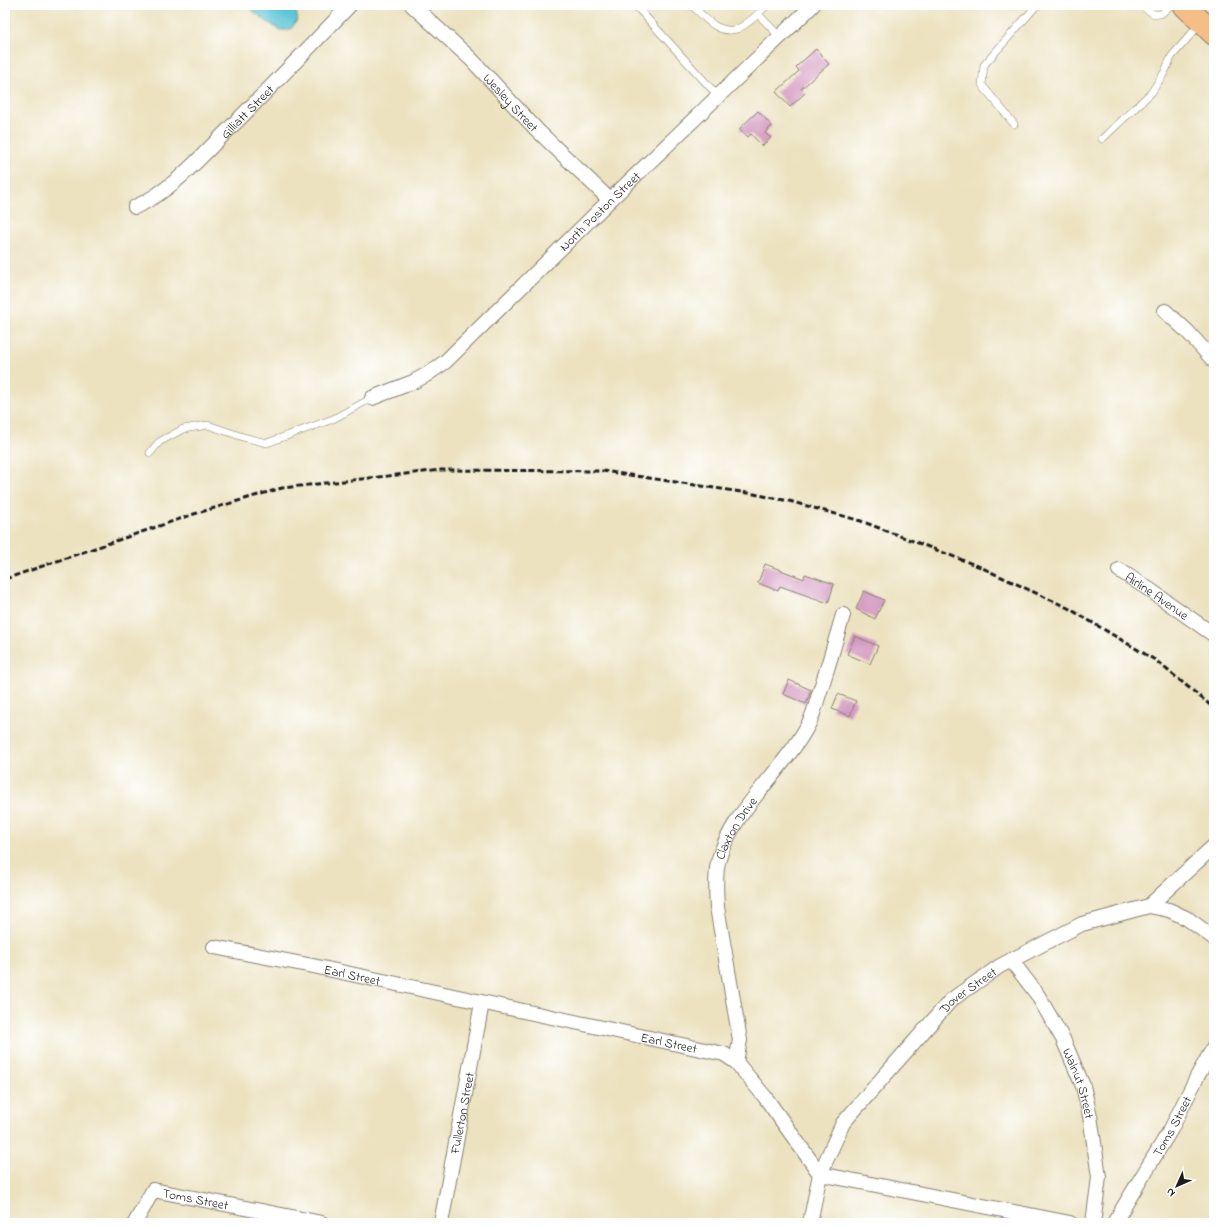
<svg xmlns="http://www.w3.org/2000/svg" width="1219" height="1228" viewBox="0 0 1219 1228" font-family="'Indie Flower',sans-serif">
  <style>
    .water { fill: #5bc6d6; stroke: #3c7179 }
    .building { fill: #d193be }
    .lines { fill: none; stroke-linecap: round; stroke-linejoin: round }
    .service-casing { stroke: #847f6e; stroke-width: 8 }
    .minor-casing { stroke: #847f6e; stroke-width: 16 }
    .primary-casing { stroke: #847f6e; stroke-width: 24 }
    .service { stroke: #fff; stroke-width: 7 }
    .minor { stroke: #fff; stroke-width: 14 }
    .primary { stroke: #f5be86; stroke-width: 22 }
    .rail { stroke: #1c1c1c; stroke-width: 3; stroke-dasharray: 6 3; stroke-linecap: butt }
    .labels { text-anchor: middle; stroke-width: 3.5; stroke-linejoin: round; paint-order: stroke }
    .street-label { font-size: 13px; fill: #1c1c1c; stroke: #fff }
  </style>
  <rect width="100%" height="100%" fill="#fff"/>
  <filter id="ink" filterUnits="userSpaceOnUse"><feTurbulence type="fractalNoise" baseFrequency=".025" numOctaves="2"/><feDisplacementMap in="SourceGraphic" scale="8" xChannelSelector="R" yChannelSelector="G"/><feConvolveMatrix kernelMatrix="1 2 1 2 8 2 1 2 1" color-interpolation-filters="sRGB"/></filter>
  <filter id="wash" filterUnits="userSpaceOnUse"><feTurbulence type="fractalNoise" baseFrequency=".012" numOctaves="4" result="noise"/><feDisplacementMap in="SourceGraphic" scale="16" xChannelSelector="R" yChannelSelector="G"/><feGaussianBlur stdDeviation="0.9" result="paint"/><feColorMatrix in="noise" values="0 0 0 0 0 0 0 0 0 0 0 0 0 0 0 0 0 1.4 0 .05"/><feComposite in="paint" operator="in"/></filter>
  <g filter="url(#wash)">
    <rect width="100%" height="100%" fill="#ece2c0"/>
    <path class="water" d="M246 5H294L298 19 290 30H280L263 19Z"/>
    <g id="blocks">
      <g class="building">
        <path d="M816 49 829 64 801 89 805 93 790 107 776 92 799 71 796 67Z"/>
        <path d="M758 111 772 126 765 133 771 138 762 146 751 134 748 137 739 129Z"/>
        <path d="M765 564 804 579 805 574 834 584 828 603 780 586 778 591 758 583Z"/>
        <path d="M864 591 884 600 875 619 856 609Z"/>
        <path d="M855 636 878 646 870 664 847 654Z"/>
        <path d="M789 680 811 690 806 704 783 694Z"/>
        <path d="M838 694 856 701 850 716 832 709Z"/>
      </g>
    </g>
  </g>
  <g filter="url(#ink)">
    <use href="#blocks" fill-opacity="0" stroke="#847f6e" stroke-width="1"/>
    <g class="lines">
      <defs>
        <g id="service">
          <path d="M635 5 718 96"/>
          <path d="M692 5C704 17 718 35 737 29 745 26 752 19 758 14L780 37"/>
          <path d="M1140 5 1154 14H1161L1171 5"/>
          <path d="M758 14 767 5"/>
          <path d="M1014 124 982 85 984 65 1037 5"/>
          <path d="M1102 139 1151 93 1164 73 1172 56 1200 24"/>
          <path d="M150 453 159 442 183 429 208 425 243 437 267 443 333 419 372 398"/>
        </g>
        <g id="minor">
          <path id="s1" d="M412 5 471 59 537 130 610 200"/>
          <path id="s2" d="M135 207C172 191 198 159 226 132 268 90 309 48 350 5"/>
          <path d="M1165 311 1187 331 1214 361"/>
          <path id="s3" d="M372 398 413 382 426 375 445 362 610 200 813 5"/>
          <path id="s4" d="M1119 570 1150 590 1214 635"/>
          <path d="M1149 906 1169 910 1188 919 1214 938"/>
          <path id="s5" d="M214 947 313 966 724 1054 736 1062 765 1097 820 1174 1070 1223"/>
          <path id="s6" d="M1011 960 1037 994 1063 1039 1083 1086 1090 1116 1099 1177 1093 1223"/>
          <path id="s7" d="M736 1062 740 1040 717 907C716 892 715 876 718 862 731 811 783 772 808 725 813 716 816 705 819 694 828 668 835 642 843 615"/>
          <path id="s8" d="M135 1223 153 1190 322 1223"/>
          <path id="s9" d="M441 1223 482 1003"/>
          <path id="s10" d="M810 1223 820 1174 843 1123 951 1000 1000 966 1082 924 1149 906 1214 846"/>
          <path id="s11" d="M1114 1223 1171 1129 1198 1075 1214 1047"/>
        </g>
        <path id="primary" d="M1184 5 1214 34"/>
      </defs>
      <use href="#service" class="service-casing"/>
      <use href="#minor" class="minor-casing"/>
      <use href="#primary" class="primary-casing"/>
      <use href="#service" class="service"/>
      <use href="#minor" class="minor"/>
      <use href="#primary" class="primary"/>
      <path class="rail" d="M5 579 194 514 282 488 441 470 603 471 754 494 789 501 861 521 978 566 1068 608 1155 660 1214 708"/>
    </g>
  </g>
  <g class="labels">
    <g class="street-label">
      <text dy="5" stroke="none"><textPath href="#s1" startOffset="139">Wesley Street</textPath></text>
      <text dy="5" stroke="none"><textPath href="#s2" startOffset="148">Gilliatt Street</textPath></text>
      <text dy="5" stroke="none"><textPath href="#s3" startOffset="298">North Poston Street</textPath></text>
      <text dy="5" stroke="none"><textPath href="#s4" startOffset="46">Airline Avenue</textPath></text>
      <text dy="5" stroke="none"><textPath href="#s7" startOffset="241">Claxton Drive</textPath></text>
      <text dy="5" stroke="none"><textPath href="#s5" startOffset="141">Earl Street</textPath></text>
      <text dy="5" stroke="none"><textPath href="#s10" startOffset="289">Dover Street</textPath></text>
      <text dy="5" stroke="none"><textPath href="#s5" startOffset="465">Earl Street</textPath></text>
      <text dy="5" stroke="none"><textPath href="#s6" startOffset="142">Walnut Street</textPath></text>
      <text dy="5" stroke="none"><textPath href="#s9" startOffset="112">Fullerton Street</textPath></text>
      <text dy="5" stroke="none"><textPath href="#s11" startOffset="113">Toms Street</textPath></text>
      <text dy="5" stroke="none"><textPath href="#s8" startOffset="81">Toms Street</textPath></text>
    </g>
  </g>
  <rect width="1219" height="1228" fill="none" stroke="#fff" stroke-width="20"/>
  <g transform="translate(1177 1186) rotate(225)" stroke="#ffffff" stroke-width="3" paint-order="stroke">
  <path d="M0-3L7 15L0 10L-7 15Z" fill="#1c1c1c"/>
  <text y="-6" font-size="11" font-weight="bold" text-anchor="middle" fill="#1c1c1c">N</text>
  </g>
</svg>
